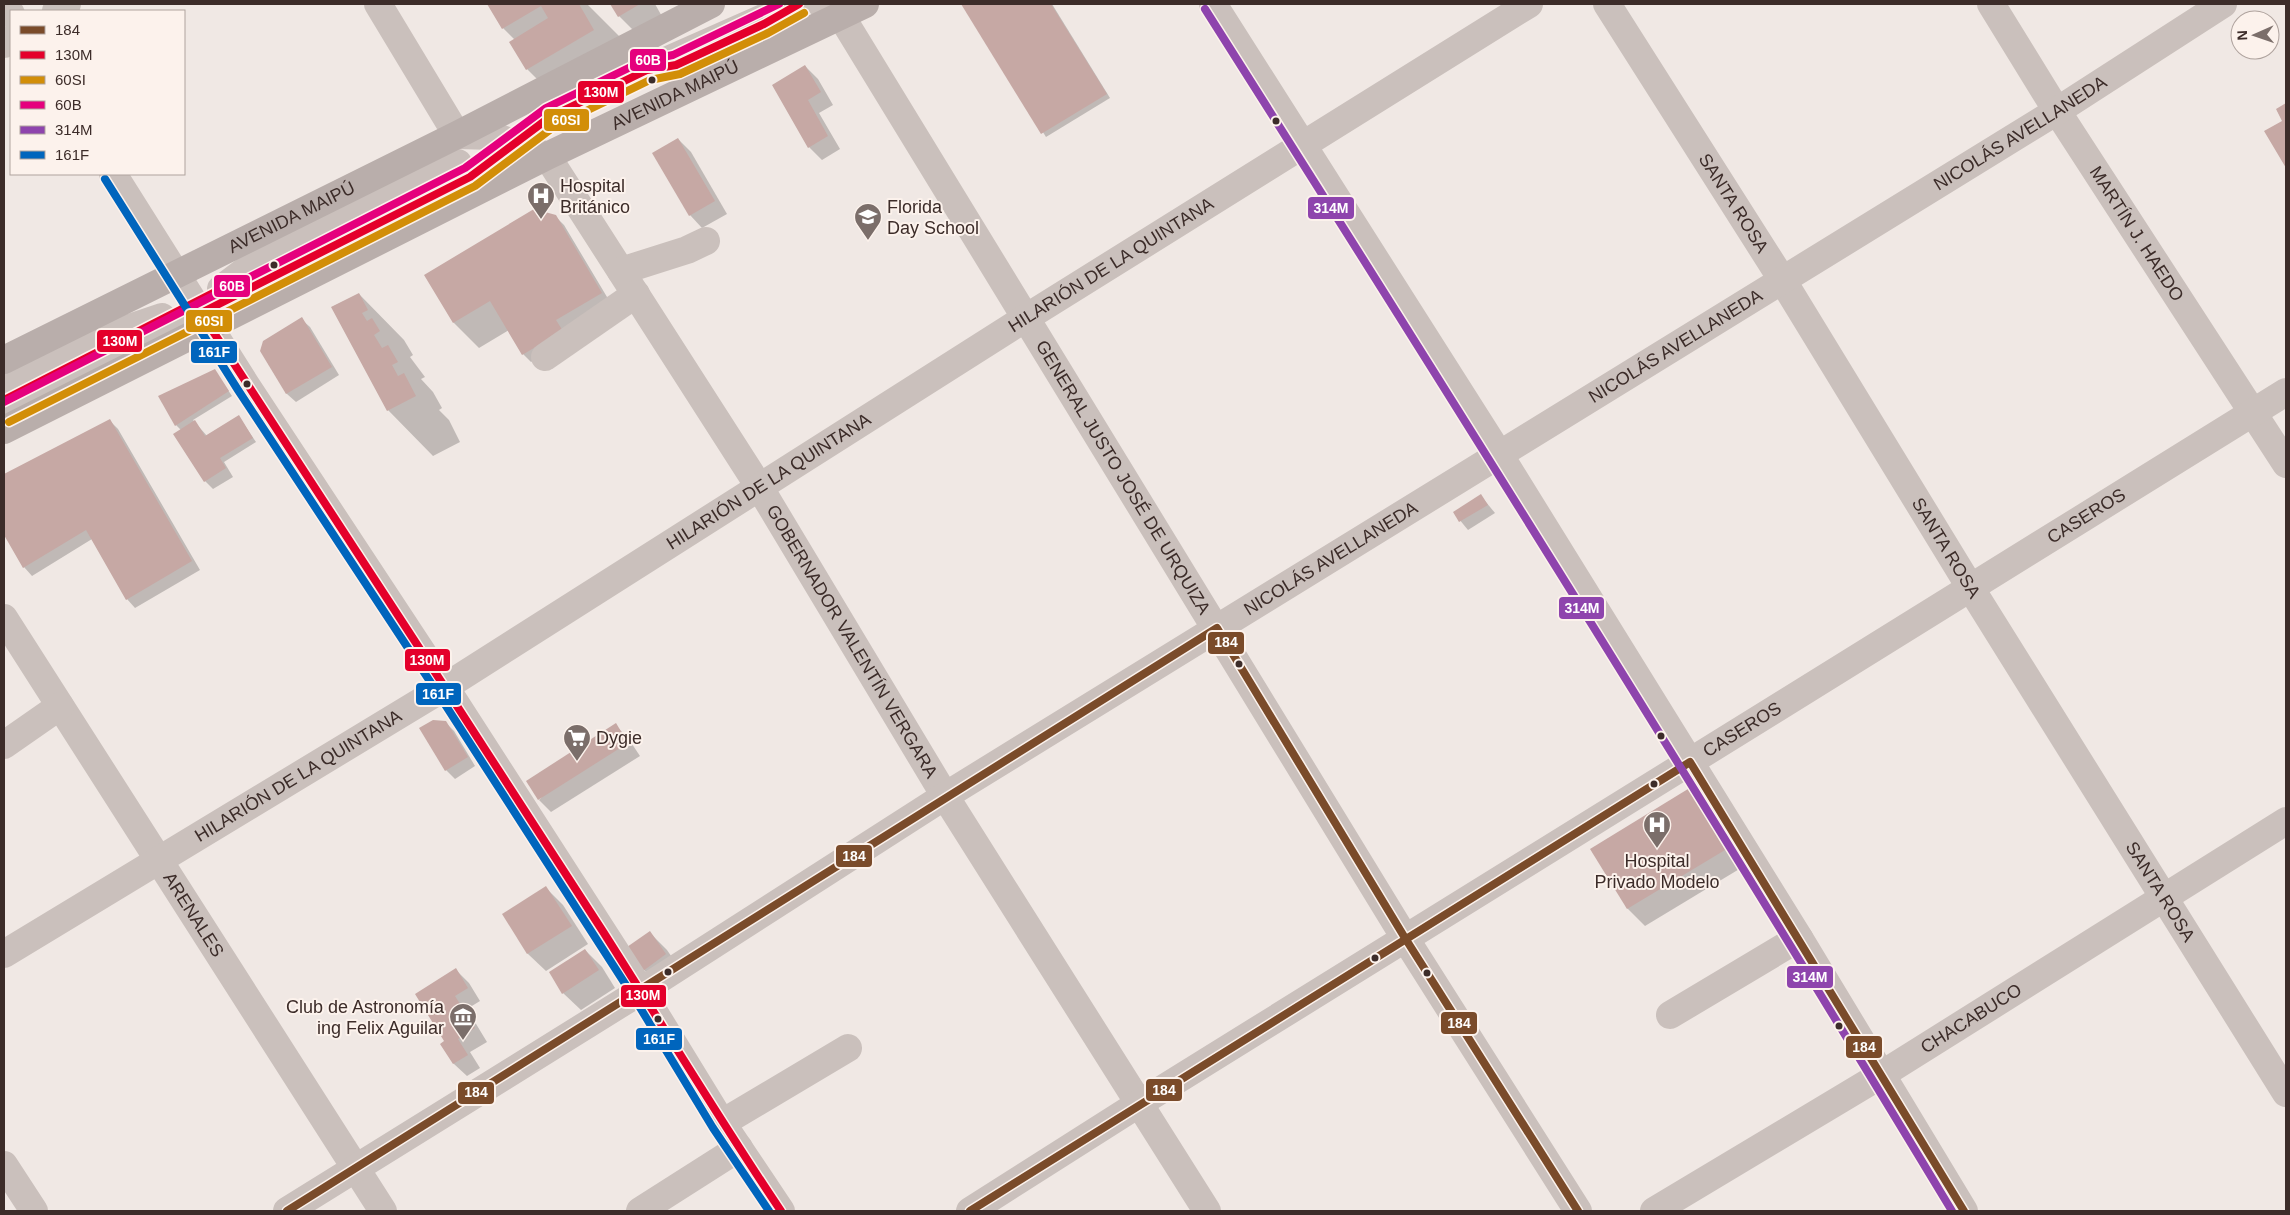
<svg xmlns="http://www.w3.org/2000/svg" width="2290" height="1215" viewBox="0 0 2290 1215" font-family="Arial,sans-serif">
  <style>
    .shadow { fill: #0003 }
    .building { fill: #c6a8a4 }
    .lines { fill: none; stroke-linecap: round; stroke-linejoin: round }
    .minor { stroke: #cac0bc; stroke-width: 28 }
    .major { stroke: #b9aeab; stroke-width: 28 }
    .bus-1-casing { stroke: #fcf2ec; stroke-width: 11 }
    .bus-2-casing { stroke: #fcf2ec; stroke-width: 11 }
    .bus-3-casing { stroke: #fcf2ec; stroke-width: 11 }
    .bus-4-casing { stroke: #fcf2ec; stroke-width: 11 }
    .bus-5-casing { stroke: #fcf2ec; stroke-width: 11 }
    .bus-6-casing { stroke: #fcf2ec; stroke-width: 11 }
    .bus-1 { stroke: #7a4b2a; stroke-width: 8 }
    .bus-2 { stroke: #e4002b; stroke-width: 8 }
    .bus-3 { stroke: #d28e08; stroke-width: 8 }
    .bus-4 { stroke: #e5007d; stroke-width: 8 }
    .bus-5 { stroke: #8e44ad; stroke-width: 8 }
    .bus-6 { stroke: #0065bd; stroke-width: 8 }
    .bus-dot { fill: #3c2c29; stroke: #fcf2ec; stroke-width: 2 }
    .labels { text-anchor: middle; stroke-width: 4; stroke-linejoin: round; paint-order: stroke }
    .street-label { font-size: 18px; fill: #3c2c29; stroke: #fcf2ec }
    .poi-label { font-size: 18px; fill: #3c2c29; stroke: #fcf2ec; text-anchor: start }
    .line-badge { stroke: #fcf2ec; stroke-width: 2 }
    .badge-label { font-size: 14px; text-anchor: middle; font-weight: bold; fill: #fff }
  </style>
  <rect width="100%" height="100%" fill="#f0e8e4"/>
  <g class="shadow">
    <path d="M489 4H587L619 36 648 85 621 100 591 71 552 94 527 69 515 40 503 28Z"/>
    <path d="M611 4H655L668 27 644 41 619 16Z"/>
    <path d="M963 4H1052L1110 98 1046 137Z"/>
    <path d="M805 66 818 79 833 105 819 113 840 149 822 160 809 147Z"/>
    <path d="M2286 104V165L2266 131 2284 122 2277 110Z"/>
    <path d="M678 139 691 152 727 214 702 228 690 215Z"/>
    <path d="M555 216 564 225 610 302 570 340 531 362 523 354 509 330 479 348 454 323 426 275Z"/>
    <path d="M359 294 404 340 413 355 410 357 425 377 421 379 433 392 442 408 439 410 449 420 460 442 433 456 388 410 332 307Z"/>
    <path d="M301 319 310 327 339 375 296 402 287 394 261 351Z"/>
    <path d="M215 371 232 396 193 420 207 436 239 417 256 442 224 462 233 477 213 489 205 481 181 430 176 425Z"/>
    <path d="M110 421 118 429 200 570 135 608 127 599 92 539 32 576 24 567 4 533V476Z"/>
    <path d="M1481 496 1495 513 1468 530 1454 513Z"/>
    <path d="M445 722 454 731 475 766 455 779 446 770Z"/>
    <path d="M615 725 628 738 640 756 551 812 539 800Z"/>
    <path d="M1688 791 1705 808 1741 868 1645 926 1628 909 1592 849Z"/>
    <path d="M546 888 563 905 588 944 546 971 528 954 504 915Z"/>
    <path d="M650 933 667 950 682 972 661 987 644 970Z"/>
    <path d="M585 950 602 967 615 988 581 1010 563 993Z"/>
    <path d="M456 970 469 983 480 1001 467 1009 487 1042 470 1052 480 1068 467 1076 454 1064 442 1044 446 1042Z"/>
  </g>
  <g class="building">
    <path d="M487 4H579L594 30 526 70 509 42 548 18 541 6 502 29Z"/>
    <path d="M610 4H640L618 17Z"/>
    <path d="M961 4H1051L1107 94 1041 134Z"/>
    <path d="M805 65 821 92 808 100 828 136 808 148 772 85Z"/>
    <path d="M2286 103V168L2264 131 2282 121 2276 109Z"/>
    <path d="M678 138 715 201 689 216 652 153Z"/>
    <path d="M534 209 556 215 602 293 556 320 563 331 522 355 490 301 453 323 424 275Z"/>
    <path d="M359 293 368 310 362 313 367 321 372 318 380 331 374 335 382 348 388 345 398 362 392 365 398 376 404 373 416 396 387 411 331 307Z"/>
    <path d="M302 317 332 367 286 394 260 351 263 341Z"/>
    <path d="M215 369 229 391 175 426 158 396Z"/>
    <path d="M239 415 253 438 220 458 226 468 204 482 173 434 195 420 205 436Z"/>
    <path d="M110 419 192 561 126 600 86 530 23 568 4 535V474Z"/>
    <path d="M1481 494 1488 505 1459 522 1453 512Z"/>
    <path d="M433 720 446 721 468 757 445 771 419 728Z"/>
    <path d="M616 723 628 743 538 800 526 781Z"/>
    <path d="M1688 789 1725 850 1627 909 1590 849Z"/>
    <path d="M546 886 572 926 527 954 502 914Z"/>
    <path d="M650 931 666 954 643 971 627 947Z"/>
    <path d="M585 949 599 970 562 994 549 972Z"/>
    <path d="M456 968 468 988 455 996 475 1028 458 1039 468 1055 453 1064 440 1044 444 1041 415 994Z"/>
  </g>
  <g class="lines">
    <g class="minor">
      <path d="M5 4 11 14"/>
      <path id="s1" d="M378 4 457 135 494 136 547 156 760 488 945 796 1207 1211"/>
      <path id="s2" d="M821 4 841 16 1405 938 1578 1211"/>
      <path d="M1213 4 1499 454 1799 938 1964 1211"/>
      <path id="s3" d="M1607 4 1783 281 1970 587 2286 1093"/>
      <path id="s4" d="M1991 4 2057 111 2286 464"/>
      <path d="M56 11 67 4"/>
      <path d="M4 44 11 39"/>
      <path d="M113 174 246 385 445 687 641 991 722 1123 781 1211"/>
      <path d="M621 271 687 250 706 241"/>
      <path d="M221 289 267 254 363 206 458 163"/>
      <path d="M545 357 636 294"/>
      <path d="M4 384 76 346 162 317"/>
      <path d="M4 413 470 177 550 117 670 59 795 4"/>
      <path id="s5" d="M4 618 383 1211"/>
      <path d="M4 745 60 706"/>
      <path id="s6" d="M4 954 445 687 1024 319 1529 4"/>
      <path d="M1670 1015 1799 938"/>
      <path d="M722 1123 848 1048"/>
      <path d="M4 1165 34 1211"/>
      <path id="s7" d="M287 1211 641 991 945 796 2057 111 2223 4"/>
      <path d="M640 1211 739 1148"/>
      <path id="s8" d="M970 1211 1140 1103 2286 392"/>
      <path id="s9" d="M1654 1211 1881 1075 2286 821"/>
    </g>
    <g class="major">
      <path id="s10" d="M4 360 457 135 711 4"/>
      <path id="s11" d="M4 430 547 156 865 4"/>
    </g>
    <defs>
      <g id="bus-1">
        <path d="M287 1211 1217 628 1405 938 1578 1211"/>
        <path d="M970 1211 1690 762 1964 1211"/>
      </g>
      <g id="bus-2">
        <path d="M4 400 219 290 234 279"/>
        <path d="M781 1211C719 1119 662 1024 602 930 469 724 335 518 201 313L470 177 550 117 647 70 676 65 764 24 799 4"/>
      </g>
      <path id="bus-3" d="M9 422 475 186 555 126 650 80 680 74 768 33 804 13"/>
      <path id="bus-4" d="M4 402 465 168 546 108 643 61 673 55 779 4"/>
      <path id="bus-5" d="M1205 9C1458 408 1708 807 1952 1211"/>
      <path id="bus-6" d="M105 179 238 390 437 692 633 996 713 1128 769 1211"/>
    </defs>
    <use href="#bus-1" class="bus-1-casing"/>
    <use href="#bus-2" class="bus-2-casing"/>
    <use href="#bus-3" class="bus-3-casing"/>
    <use href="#bus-4" class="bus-4-casing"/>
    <use href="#bus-5" class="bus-5-casing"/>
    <use href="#bus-6" class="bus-6-casing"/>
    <use href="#bus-1" class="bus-1"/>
    <use href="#bus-2" class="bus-2"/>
    <use href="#bus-3" class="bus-3"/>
    <use href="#bus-4" class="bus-4"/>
    <use href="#bus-5" class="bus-5"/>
    <use href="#bus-6" class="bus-6"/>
  </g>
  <defs>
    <symbol id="hospital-pin" viewBox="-11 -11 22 30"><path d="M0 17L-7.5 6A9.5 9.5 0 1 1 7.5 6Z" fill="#7b6e6a" stroke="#fcf2ec"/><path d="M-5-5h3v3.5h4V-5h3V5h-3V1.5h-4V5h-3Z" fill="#fff"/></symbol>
    <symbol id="school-pin" viewBox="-11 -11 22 30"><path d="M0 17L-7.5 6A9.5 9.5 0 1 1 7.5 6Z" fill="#7b6e6a" stroke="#fcf2ec"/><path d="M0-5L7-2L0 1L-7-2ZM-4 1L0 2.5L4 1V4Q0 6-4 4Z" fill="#fff"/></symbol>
    <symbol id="supermarket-pin" viewBox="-11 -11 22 30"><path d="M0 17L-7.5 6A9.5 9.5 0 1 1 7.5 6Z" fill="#7b6e6a" stroke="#fcf2ec"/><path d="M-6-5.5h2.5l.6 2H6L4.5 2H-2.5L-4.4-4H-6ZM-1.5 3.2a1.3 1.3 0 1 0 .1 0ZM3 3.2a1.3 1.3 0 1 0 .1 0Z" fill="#fff"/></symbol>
    <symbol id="museum-pin" viewBox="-11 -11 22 30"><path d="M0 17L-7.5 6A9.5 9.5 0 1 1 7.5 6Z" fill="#7b6e6a" stroke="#fcf2ec"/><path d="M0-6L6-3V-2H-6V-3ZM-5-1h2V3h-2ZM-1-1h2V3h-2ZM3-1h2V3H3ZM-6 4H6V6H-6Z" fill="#fff"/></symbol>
  </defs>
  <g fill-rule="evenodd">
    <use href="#hospital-pin" x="525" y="180" width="32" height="43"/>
    <use href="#school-pin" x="852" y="201" width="32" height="43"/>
    <use href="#supermarket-pin" x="561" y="722" width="32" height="43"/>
    <use href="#hospital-pin" x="1641" y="809" width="32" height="43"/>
    <use href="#museum-pin" x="447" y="1001" width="32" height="43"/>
  </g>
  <g class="bus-dot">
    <circle cx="652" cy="80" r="4.5"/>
    <circle cx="1276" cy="121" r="4.5"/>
    <circle cx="274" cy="265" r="4.5"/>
    <circle cx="247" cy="384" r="4.5"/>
    <circle cx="1239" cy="664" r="4.5"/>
    <circle cx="1661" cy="736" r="4.5"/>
    <circle cx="1654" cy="784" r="4.5"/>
    <circle cx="1375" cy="958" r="4.5"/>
    <circle cx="668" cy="972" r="4.5"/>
    <circle cx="1427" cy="973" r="4.5"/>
    <circle cx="658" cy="1019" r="4.5"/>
    <circle cx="1839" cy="1026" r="4.5"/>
  </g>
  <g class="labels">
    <g class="street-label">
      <text dy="6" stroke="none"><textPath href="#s11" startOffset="750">AVENIDA MAIPÚ</textPath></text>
      <text dy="6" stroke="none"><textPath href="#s7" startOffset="2041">NICOLÁS AVELLANEDA</textPath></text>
      <text dy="6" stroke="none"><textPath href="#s3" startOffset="236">SANTA ROSA</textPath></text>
      <text dy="6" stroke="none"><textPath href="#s10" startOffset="321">AVENIDA MAIPÚ</textPath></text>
      <text dy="6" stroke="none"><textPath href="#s4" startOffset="272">MARTÍN J. HAEDO</textPath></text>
      <text dy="6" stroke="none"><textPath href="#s6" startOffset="1304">HILARIÓN DE LA QUINTANA</textPath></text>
      <text dy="6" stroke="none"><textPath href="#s7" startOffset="1636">NICOLÁS AVELLANEDA</textPath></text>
      <text dy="6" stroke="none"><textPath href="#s2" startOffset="564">GENERAL JUSTO JOSÉ DE URQUIZA</textPath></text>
      <text dy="6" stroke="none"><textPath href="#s6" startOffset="899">HILARIÓN DE LA QUINTANA</textPath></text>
      <text dy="6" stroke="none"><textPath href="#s8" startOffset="1315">CASEROS</textPath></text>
      <text dy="6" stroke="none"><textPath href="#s3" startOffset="641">SANTA ROSA</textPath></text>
      <text dy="6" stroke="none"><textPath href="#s7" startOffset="1231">NICOLÁS AVELLANEDA</textPath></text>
      <text dy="6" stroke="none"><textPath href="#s1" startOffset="820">GOBERNADOR VALENTÍN VERGARA</textPath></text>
      <text dy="6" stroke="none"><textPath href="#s8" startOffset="910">CASEROS</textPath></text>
      <text dy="6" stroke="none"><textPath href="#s6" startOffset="344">HILARIÓN DE LA QUINTANA</textPath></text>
      <text dy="6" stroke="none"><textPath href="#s3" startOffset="1046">SANTA ROSA</textPath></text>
      <text dy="6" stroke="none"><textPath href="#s5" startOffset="352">ARENALES</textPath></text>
      <text dy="6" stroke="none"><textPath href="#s9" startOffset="371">CHACABUCO</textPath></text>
    </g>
    <g class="poi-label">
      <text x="560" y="192">Hospital<tspan x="560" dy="21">Británico</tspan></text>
      <text x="887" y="213">Florida<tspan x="887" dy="21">Day School</tspan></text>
      <text x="596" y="744">Dygie</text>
      <text x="1657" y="867" text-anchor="middle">Hospital<tspan x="1657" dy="21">Privado Modelo</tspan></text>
      <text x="444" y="1013" text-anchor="end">Club de Astronomía<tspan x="444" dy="21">ing Felix Aguilar</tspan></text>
    </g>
  </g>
  <g class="line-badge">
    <rect x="629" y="48" width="38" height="24" rx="5" fill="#e5007d"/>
    <rect x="577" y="80" width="48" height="24" rx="5" fill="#e4002b"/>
    <rect x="543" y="108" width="47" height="24" rx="5" fill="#d28e08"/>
    <rect x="1307" y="196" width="48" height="24" rx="5" fill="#8e44ad"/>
    <rect x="213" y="274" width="38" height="24" rx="5" fill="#e5007d"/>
    <rect x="185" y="309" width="48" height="24" rx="5" fill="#d28e08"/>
    <rect x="96" y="329" width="47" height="24" rx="5" fill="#e4002b"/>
    <rect x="190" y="340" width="48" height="24" rx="5" fill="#0065bd"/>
    <rect x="1558" y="596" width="47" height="24" rx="5" fill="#8e44ad"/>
    <rect x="1207" y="631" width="38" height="24" rx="5" fill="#7a4b2a"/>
    <rect x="404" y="648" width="47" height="24" rx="5" fill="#e4002b"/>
    <rect x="415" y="682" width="47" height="24" rx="5" fill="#0065bd"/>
    <rect x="835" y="844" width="38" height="24" rx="5" fill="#7a4b2a"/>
    <rect x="1786" y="965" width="48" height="24" rx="5" fill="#8e44ad"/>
    <rect x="620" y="984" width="47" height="24" rx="5" fill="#e4002b"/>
    <rect x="1440" y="1011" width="38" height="24" rx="5" fill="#7a4b2a"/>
    <rect x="635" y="1027" width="48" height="24" rx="5" fill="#0065bd"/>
    <rect x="1845" y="1035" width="38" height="24" rx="5" fill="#7a4b2a"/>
    <rect x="1145" y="1078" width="38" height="24" rx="5" fill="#7a4b2a"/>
    <rect x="457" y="1081" width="38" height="24" rx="5" fill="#7a4b2a"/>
  </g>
  <g class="badge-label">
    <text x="648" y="65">60B</text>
    <text x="601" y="97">130M</text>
    <text x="566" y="125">60SI</text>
    <text x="1331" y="213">314M</text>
    <text x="232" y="291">60B</text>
    <text x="209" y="326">60SI</text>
    <text x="120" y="346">130M</text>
    <text x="214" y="357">161F</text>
    <text x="1582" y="613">314M</text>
    <text x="1226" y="647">184</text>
    <text x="427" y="665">130M</text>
    <text x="438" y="699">161F</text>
    <text x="854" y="861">184</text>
    <text x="1810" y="982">314M</text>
    <text x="643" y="1000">130M</text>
    <text x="1459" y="1028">184</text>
    <text x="659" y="1044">161F</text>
    <text x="1864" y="1052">184</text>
    <text x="1164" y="1095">184</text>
    <text x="476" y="1097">184</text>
  </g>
  <rect width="2290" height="1215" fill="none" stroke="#3c2c29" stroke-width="10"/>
  <rect x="10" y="10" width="175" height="165" fill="#fcf2ec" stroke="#afa39e"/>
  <rect x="20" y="26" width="25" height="8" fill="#7a4b2a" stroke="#afa39e"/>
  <text x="55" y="35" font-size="15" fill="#3c2c29">184</text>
  <rect x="20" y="51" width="25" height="8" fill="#e4002b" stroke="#afa39e"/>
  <text x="55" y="60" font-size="15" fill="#3c2c29">130M</text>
  <rect x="20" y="76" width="25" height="8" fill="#d28e08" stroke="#afa39e"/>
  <text x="55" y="85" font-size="15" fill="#3c2c29">60SI</text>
  <rect x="20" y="101" width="25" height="8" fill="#e5007d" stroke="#afa39e"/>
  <text x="55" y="110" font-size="15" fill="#3c2c29">60B</text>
  <rect x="20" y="126" width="25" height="8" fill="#8e44ad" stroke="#afa39e"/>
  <text x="55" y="135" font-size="15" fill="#3c2c29">314M</text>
  <rect x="20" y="151" width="25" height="8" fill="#0065bd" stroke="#afa39e"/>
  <text x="55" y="160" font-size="15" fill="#3c2c29">161F</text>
  <g transform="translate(2255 35) rotate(268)"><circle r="24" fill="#fcf2ec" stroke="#afa39e"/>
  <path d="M0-4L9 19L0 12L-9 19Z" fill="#7b6e6a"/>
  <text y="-8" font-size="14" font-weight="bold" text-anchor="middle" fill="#3c2c29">N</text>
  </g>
</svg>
